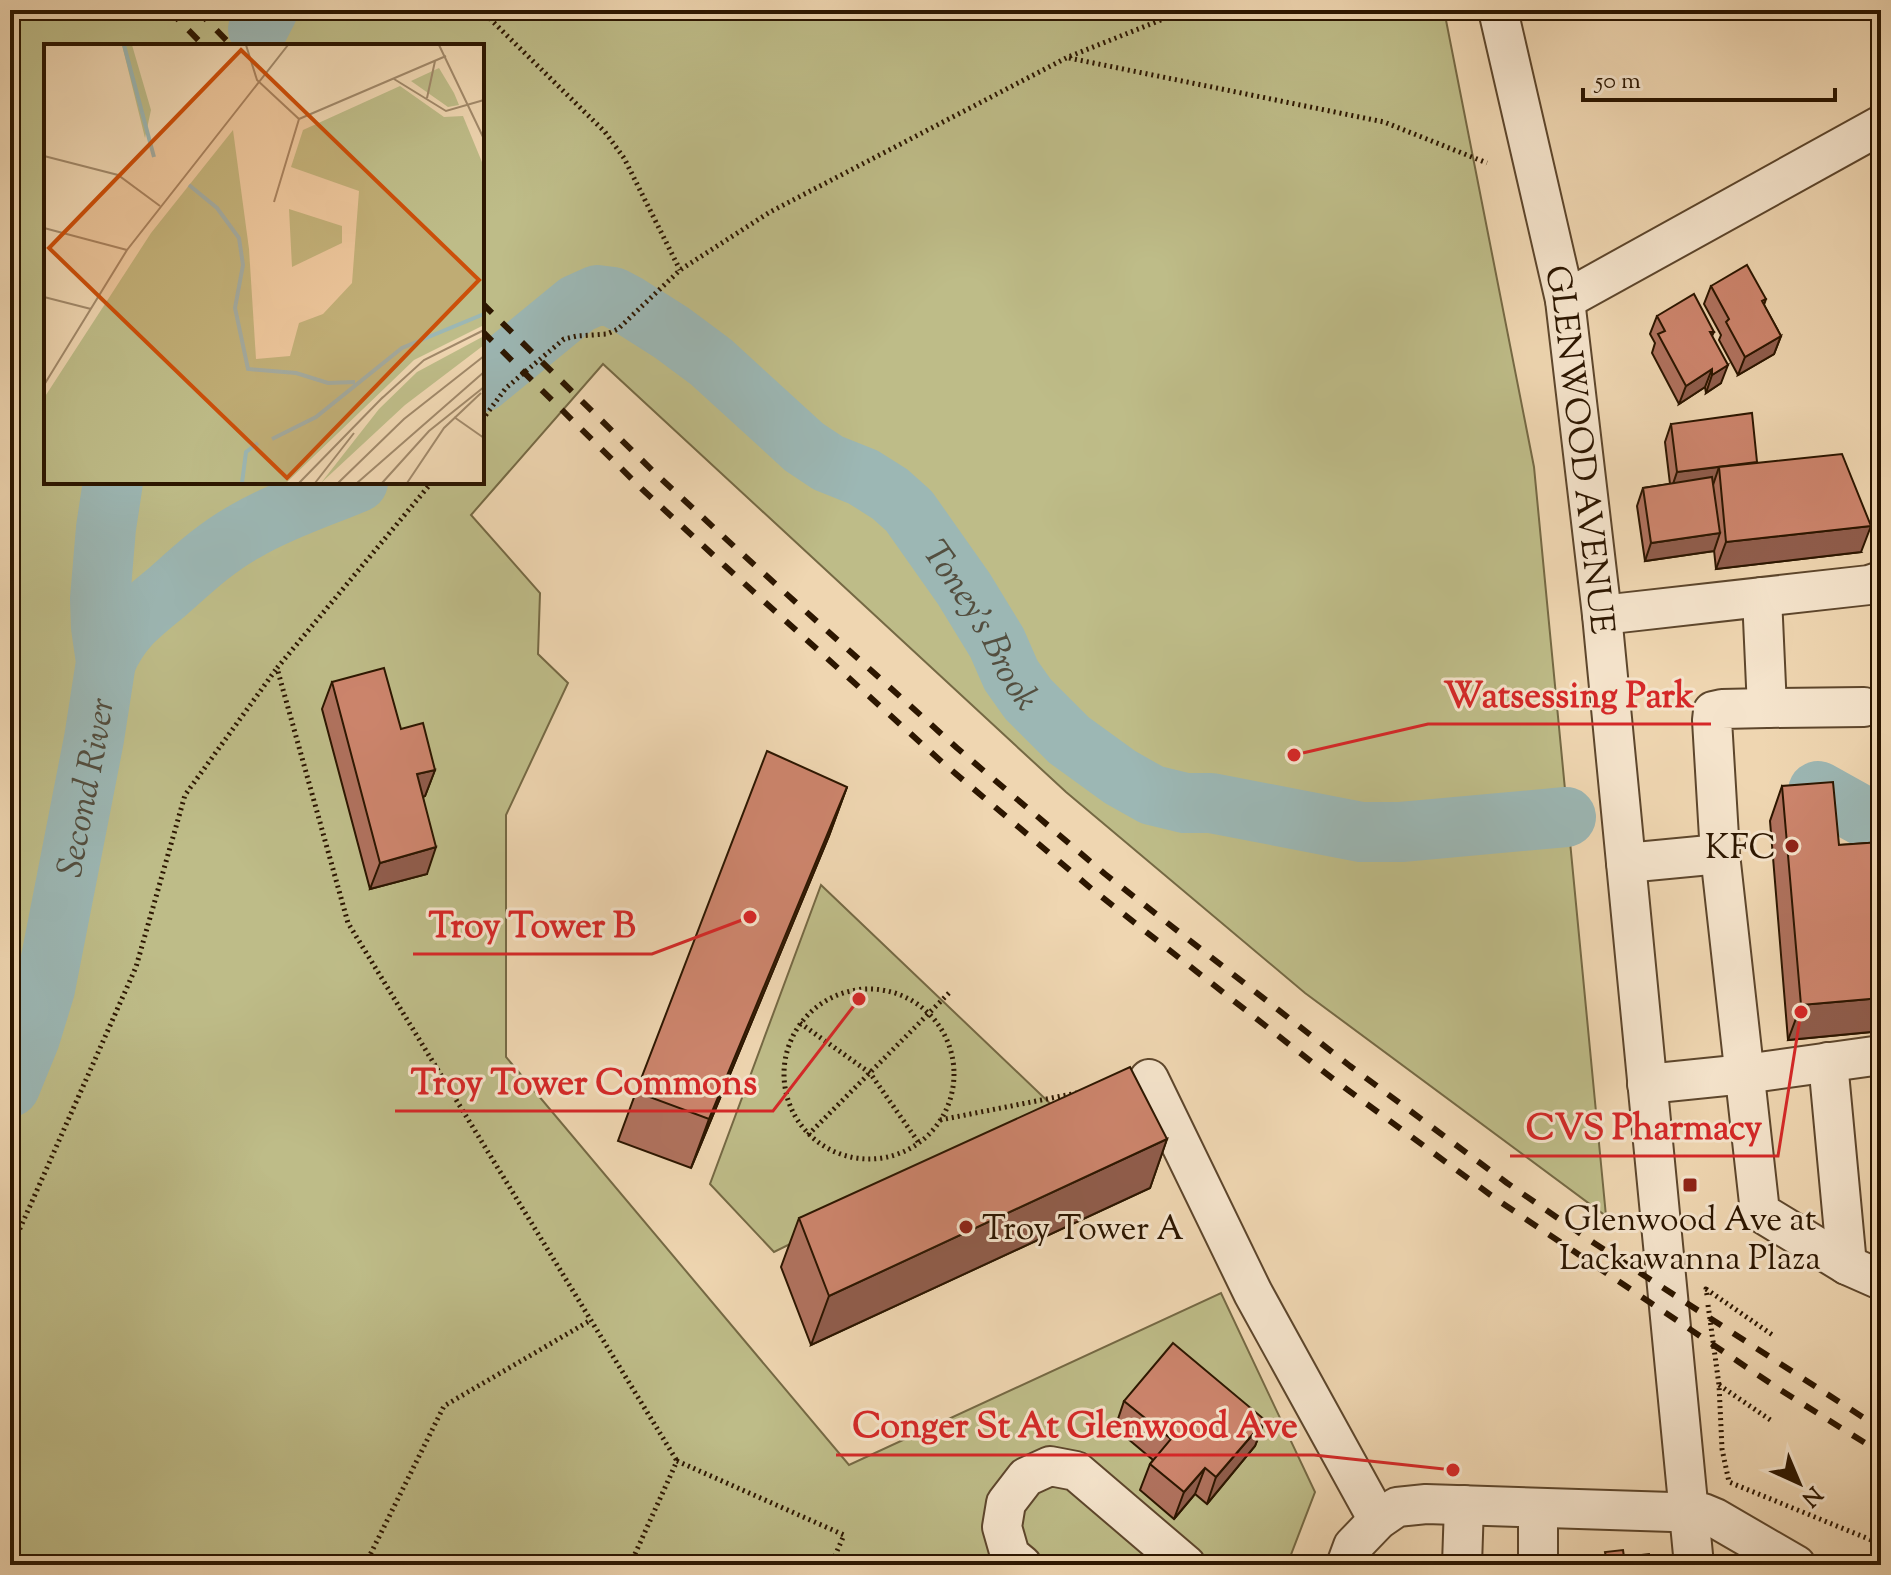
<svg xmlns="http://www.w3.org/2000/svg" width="1891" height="1575" viewBox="0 0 1891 1575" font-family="'Sorts Mill Goudy',serif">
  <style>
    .green { fill: #bebc88; stroke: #756944; stroke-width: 2; fill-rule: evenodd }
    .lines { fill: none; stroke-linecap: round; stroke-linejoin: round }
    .river { stroke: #9cb7b4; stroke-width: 60 }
    .minor-casing { stroke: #5d462c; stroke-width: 42 }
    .path { stroke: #2c1600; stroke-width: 5; stroke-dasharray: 2 4; stroke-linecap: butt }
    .minor { stroke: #f5e4cc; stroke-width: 38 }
    .rail { stroke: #2c1600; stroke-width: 6; stroke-dasharray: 14 14; stroke-linecap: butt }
    .wall { fill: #b0725e; stroke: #2c1600; stroke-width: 2 }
    .shaded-wall { fill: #905d4c; stroke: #2c1600; stroke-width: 2 }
    .building { fill: #cd856d; stroke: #2c1600; stroke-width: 2 }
    .poi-dot { fill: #8f2418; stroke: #f5e4cc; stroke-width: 3 }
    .labels { text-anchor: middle; stroke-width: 6; stroke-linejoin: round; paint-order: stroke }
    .street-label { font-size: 34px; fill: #2c1600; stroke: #f5e4cc }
    .poi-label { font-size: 34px; fill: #2c1600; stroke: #f5e4cc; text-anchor: end }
    .water-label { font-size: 36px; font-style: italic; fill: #534e3f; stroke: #f5e4cc }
    .inset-river { fill: none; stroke: #9cb7b4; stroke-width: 4 }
    .inset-road { fill: none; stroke: #a1896a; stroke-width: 2 }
    .view { fill: #cc4f0a; fill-opacity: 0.15; stroke: #cc4f0a; stroke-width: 4 }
    .inset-edge { fill: none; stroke: #2c1600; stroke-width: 4 }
    .leader { fill: none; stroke: #d62828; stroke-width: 3 }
    .callout-dot { fill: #d62828; stroke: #f5e4cc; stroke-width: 3 }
    .callout-label { font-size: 36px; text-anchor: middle; font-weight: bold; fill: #d62828; stroke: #f5e4cc; stroke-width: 6; stroke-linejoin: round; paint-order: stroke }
  </style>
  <rect width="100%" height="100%" fill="#efd6b1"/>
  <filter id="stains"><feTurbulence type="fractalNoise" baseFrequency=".0025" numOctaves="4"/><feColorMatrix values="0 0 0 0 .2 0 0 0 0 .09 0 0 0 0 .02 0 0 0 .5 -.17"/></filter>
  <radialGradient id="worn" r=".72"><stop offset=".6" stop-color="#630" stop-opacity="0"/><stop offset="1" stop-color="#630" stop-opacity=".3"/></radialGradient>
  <g class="green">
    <path d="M10 10H1444L1534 467 1606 1216 1305 993 1066 792 603 364 471 515 540 593 538 654 568 683 506 815V1057L849 1465 1221 1293 1315 1492 1287 1565H10ZM46 46H482V482H46Z"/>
    <path d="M821 885 1059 1112 774 1252 710 1184Z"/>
  </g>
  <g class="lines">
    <g class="river">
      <path d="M258 29 268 10"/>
      <path id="s1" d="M482 382 577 304 597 295 613 297 628 305 672 333 711 362 804 447 828 463 863 477 890 494 909 511 964 589 997 643 1011 675 1028 699 1069 740 1120 777 1152 795 1185 803H1211L1361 832H1401L1566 817"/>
      <path d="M106 662C121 628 138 616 166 593 191 571 215 548 244 532 280 511 320 498 358 482"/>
      <path d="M1818 791 1881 826"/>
      <path id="s2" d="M10 1087 30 1038 45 989 94 739 106 662 101 627 100 599 106 528 113 482"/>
    </g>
    <defs>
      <g id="minor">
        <path id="s3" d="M1498 10 1565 300 1602 615 1694 1565"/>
        <path d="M1565 300 1881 125"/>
        <path d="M1762 597 1767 708 1864 707"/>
        <path d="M1602 615 1869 585 1881 581"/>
        <path d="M1767 708 1722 709 1713 711 1712 720 1720 854 1760 1212 1847 1265 1881 1280"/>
        <path d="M1626 863 1720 854"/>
        <path d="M1828 1062 1847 1265"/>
        <path d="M1149 1079 1253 1293 1378 1520"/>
        <path d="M1647 1084 1745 1074 1881 1055"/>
        <path d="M1538 1508V1565"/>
        <path d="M1022 1565 1010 1555 1002 1527 1006 1503 1026 1477 1050 1466 1076 1471 1186 1565"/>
        <path d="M1346 1565 1353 1546 1378 1520 1397 1507 1426 1504 1703 1513 1715 1518 1796 1565"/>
        <path d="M1462 1565 1464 1505"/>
      </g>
    </defs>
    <use href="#minor" class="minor-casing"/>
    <g class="path">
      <path d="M481 10 605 132 624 158 680 270"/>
      <path d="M1449 10 1465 17"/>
      <path d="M1069 58 1384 122 1487 163"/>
      <path d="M482 420 506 388 564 339 577 336 607 334 618 329 680 270 770 212 1068 57 1186 10"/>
      <path d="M432 482 277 668 348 923 677 1461"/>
      <circle cx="869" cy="1074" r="85"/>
      <path d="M800 1023 870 1073 919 1143"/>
      <path d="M940 1120 1077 1093"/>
      <path d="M808 1135 951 991"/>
      <path d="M10 1251 136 967 185 795 277 668"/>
      <path d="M1707 1295 1706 1289 1774 1336"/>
      <path d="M1708 1305 1719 1385 1722 1449 1729 1482 1881 1544"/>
      <path d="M1719 1385 1772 1421"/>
      <path d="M368 1565 367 1561 444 1406 591 1320"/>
      <path d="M630 1565 677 1461 844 1535 831 1565"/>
    </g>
    <use href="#minor" class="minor"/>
    <g class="rail">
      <path d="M169 10 204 46"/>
      <path d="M197 10 232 46"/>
      <path d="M482 303 656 474 739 551 957 748 1105 874 1350 1066 1507 1183 1594 1243 1881 1429"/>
      <path d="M482 331 642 489 725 566 943 763 1093 890 1337 1082 1496 1199 1779 1389 1881 1453"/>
    </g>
  </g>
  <g class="wall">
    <path d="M1711 286 1766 299 1764 305 1781 336 1774 354 1738 375 1719 340 1721 335 1704 304Z"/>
    <path d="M1657 316 1714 332 1712 336 1721 383 1706 393 1705 387 1679 404 1652 353 1655 343 1650 334Z"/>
    <path d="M1671 424 1757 462 1861 552 1716 569 1714 550V551L1645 561 1637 506 1643 488 1670 484 1665 442Z"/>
    <path d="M332 682 401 729 435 770 425 796 423 797 427 874 370 889 322 709Z"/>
    <path d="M1782 786 1839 845 1881 842V1031L1788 1040 1770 821Z"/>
    <path d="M847 787 829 836 691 1168 618 1141 636 1092Z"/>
    <path d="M1167 1139 1150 1188 811 1345 781 1267 799 1218Z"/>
    <path d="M1124 1401 1265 1420 1255 1446 1207 1504 1195 1494 1174 1519 1140 1490 1150 1464 1153 1460 1115 1428Z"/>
  </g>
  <g class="shaded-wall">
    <path d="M1781 336 1774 354 1738 375 1745 357Z"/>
    <path d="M1728 365 1721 383 1706 393 1712 375Z"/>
    <path d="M1712 369 1705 387 1679 404 1686 386Z"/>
    <path d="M1719 467 1713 485 1671 490 1677 472Z"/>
    <path d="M1871 526 1861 552 1716 569 1726 542Z"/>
    <path d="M1720 533 1714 551 1645 561 1651 543Z"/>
    <path d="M435 770 425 796 407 801 417 774Z"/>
    <path d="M847 787 829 836 691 1168 709 1119Z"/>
    <path d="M436 847 427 874 370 889 380 863Z"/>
    <path d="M1881 998V1031L1788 1040 1801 1005Z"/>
    <path d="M1167 1139 1150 1188 811 1345 829 1296Z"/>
    <path d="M1265 1420 1255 1446 1207 1504 1216 1477Z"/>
    <path d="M1205 1468 1195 1494 1174 1519 1184 1492Z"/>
  </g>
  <g class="building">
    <path d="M1747 265 1766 299 1762 301 1781 336 1745 357 1726 322 1729 319 1711 286Z"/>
    <path d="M1694 294 1714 332H1710L1728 365 1712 375V369L1686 386 1658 334 1665 331 1657 316Z"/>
    <path d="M1752 413 1757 462 1677 472 1671 424Z"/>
    <path d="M1842 454 1871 526 1726 542 1719 467Z"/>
    <path d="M1712 477 1720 533 1651 543 1643 488Z"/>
    <path d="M384 668 401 729 423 723 435 770 417 774 436 847 380 863 332 682Z"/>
    <path d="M767 751 847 787 709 1119 636 1092Z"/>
    <path d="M1833 782 1839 845 1881 842V998L1801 1005 1782 786Z"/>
    <path d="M1130 1067 1167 1139 829 1296 799 1218Z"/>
    <path d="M1173 1343 1265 1420 1216 1477 1205 1468 1184 1492 1150 1464 1171 1439 1124 1401Z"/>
    <path d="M1623 1550 1624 1557 1649 1554 1651 1565H1581V1560L1606 1557 1605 1552Z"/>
  </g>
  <g class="poi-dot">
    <circle cx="1792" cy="846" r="8"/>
    <rect x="1682" y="1177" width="16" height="16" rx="4"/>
    <circle cx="966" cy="1227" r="8"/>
  </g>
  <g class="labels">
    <g class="street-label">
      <text dy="12" stroke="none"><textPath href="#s3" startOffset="448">GLENWOOD AVENUE</textPath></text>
    </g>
    <g class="poi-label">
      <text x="1776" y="858">KFC</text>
      <text x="1690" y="1230" text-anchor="middle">Glenwood Ave at<tspan x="1690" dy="39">Lackawanna Plaza</tspan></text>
      <text x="982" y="1239" text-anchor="start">Troy Tower A</text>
    </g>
    <g class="water-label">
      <text dy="13" stroke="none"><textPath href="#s1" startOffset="664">Toney's Brook</textPath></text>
      <text dy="13" stroke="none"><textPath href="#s2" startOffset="310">Second River</textPath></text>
    </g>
  </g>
  <g transform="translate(44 44)">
    <rect width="440" height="440" fill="#efd6b1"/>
    <path d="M78 1H88L107 66 101 94ZM395 24 410 49 415 61 404 63 367 37ZM356 42 400 73 419 72 440 123V281L370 316 242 439H0V354L107 189 189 86 205 205 212 315 246 312 255 279 279 270 308 239 315 147 247 123 259 86ZM245 165 298 182V199L248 223ZM440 292V301L361 361 277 439 335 365 373 328Z" fill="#bebc88"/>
    <path class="inset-river" d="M80 1 110 113M145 141 173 164 195 194 199 221 191 264 204 325 252 329 284 339 311 338M228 395 272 373 358 304 440 270M198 439 202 408 214 399"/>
    <path class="inset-road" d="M202 1 213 36 255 75 402 12M395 1 440 95M350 35 402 67 440 56M383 54 391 17M0 112 74 131 116 162M230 158 255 75M0 184 83 206M0 253 47 265M0 341 83 206 244 1M336 356 380 316 440 286M410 373 440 394M255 439 339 353M271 439 310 389M294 439 360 375 440 312M313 439 440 328M338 439 385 387 440 343M363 439 400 384 437 349"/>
    <path class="view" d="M197 6 435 236 243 434 5 204Z"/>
    <rect width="440" height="440" class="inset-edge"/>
  </g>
  <path class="leader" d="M1294 755L1428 724H1711M750 917L652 954H413M859 999L773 1111H395M1801 1012L1778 1156H1510M1453 1470L1314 1455H836"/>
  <g class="callout-dot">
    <circle cx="1294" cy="755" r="8"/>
    <circle cx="750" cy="917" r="8"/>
    <circle cx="859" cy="999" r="8"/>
    <circle cx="1801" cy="1012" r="8"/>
    <circle cx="1453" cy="1470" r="8"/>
  </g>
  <g class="callout-label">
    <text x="1569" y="707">Watsessing Park</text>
    <text x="532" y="937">Troy Tower B</text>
    <text x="584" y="1094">Troy Tower Commons</text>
    <text x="1644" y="1139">CVS Pharmacy</text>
    <text x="1075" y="1437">Conger St At Glenwood Ave</text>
  </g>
  <rect width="1891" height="1575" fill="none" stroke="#efd6b1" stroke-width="40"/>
  <rect x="12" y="12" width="1867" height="1551" fill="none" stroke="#2c1600" stroke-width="4"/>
  <rect x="20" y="20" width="1851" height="1535" fill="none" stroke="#2c1600" stroke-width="2"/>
  <g transform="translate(1799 1483) rotate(136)" stroke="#f5e4cc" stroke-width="6" paint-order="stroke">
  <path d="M0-6L14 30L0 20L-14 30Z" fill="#2c1600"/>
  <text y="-12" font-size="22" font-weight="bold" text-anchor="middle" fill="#2c1600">N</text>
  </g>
  <path d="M1583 88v12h252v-12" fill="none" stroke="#2c1600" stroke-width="4"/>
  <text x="1595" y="88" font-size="24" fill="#2c1600" stroke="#f5e4cc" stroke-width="6" paint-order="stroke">50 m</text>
  <rect width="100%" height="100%" filter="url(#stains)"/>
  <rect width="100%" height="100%" fill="url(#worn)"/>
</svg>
